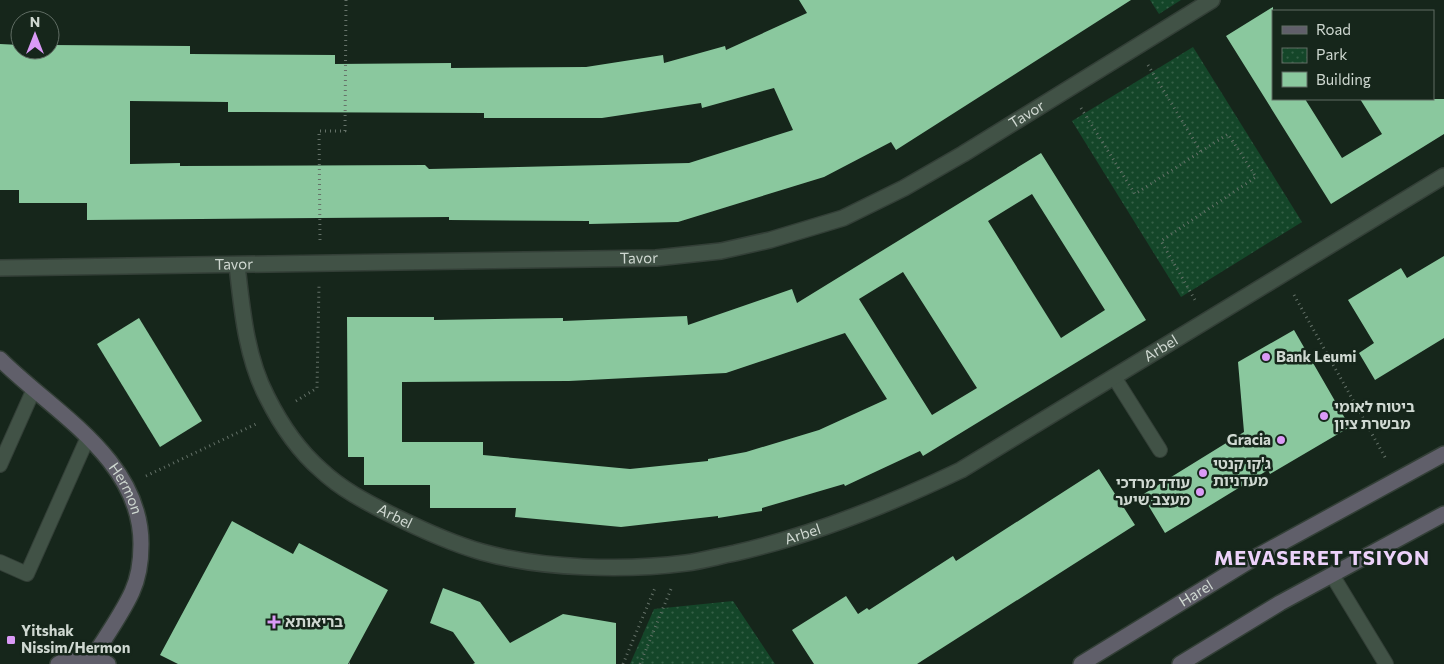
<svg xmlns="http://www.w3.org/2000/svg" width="1444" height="664" viewBox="0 0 1444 664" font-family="Commissioner,'Noto Sans Hebrew',sans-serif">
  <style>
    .park { fill: url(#park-dots) }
    .building { fill: #8ac89e; fill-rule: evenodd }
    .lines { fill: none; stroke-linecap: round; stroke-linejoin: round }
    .lane-casing { stroke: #333f37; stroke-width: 16 }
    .street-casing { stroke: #333f37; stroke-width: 18 }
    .secondary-casing { stroke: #333f37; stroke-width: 18 }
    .path { stroke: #657269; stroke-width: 3; stroke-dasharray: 1 4; stroke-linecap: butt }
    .lane { stroke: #415246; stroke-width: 14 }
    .street { stroke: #415246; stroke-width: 15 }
    .secondary { stroke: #605f6a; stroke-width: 15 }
    .poi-dot { fill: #da9af6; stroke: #16261b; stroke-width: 2 }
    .labels { text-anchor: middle; stroke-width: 5; stroke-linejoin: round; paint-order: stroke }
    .street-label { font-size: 15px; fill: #cfd8d1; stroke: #16261b }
    .poi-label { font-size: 15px; font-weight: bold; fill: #cfd8d1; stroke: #16261b; text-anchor: start }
    .district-label { font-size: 20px; font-weight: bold; letter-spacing: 1px; fill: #edd2fa; stroke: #16261b }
  </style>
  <defs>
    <pattern id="park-dots" width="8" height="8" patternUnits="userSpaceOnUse" patternTransform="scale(1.25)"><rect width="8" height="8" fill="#144629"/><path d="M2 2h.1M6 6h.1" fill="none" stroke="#356047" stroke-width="1.8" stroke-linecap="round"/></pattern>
  </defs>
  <rect width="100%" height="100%" fill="#16261b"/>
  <g class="park">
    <path d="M1150 0H1181L1159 14Z"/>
    <path d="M1193 47 1302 222 1181 297 1072 121Z"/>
    <path d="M733 601 775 664H630L654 609Z"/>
  </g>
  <g class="building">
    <path d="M799 0H1131L896 150 891 142 824 177 678 222 589 224V221L449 220V217L87 220V203H19V190H0V44L20 45V50H50V45L190 46V54L335 55V64L451 63V68L586 67 663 55 664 63 725 46 726 50 807 13ZM774 88 793 130 689 163 429 169 425 165 180 166V163L130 164V101L228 102V112L484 113V118H602L701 103 702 108Z"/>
    <path d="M1273 7V99H1305L1342 158 1382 134 1360 99H1444V134L1331 204 1226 36Z"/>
    <path d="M1041 153 1146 320 923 456 920 451 845 486 844 484 762 508V511L718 518V516L621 527 515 517 516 508H430V485H364V457H348L347 317H434V320L563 318V321L687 316 688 325 792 289 797 303ZM1032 194 1105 310 1061 338 988 221ZM903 272 977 388 932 415 859 299ZM845 333 887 399 819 430 746 452 708 459V461L630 469 483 455V442H402V382L569 381 726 373Z"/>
    <path d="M1444 256V338L1375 380 1359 353 1374 343 1348 300 1401 268 1407 278Z"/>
    <path d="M139 318 202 421 160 447 97 344Z"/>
    <path d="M1294 330 1350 427 1270 474 1268 470 1165 533 1142 495 1244 432 1238 362Z"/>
    <path d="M1099 469 1135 525 917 664H814L792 630 846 596 858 614 867 608 869 610 953 556 956 561Z"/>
    <path d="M232 521 293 554 299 543 388 590 348 664H178L160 655Z"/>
    <path d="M443 588 480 602 510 643 563 614 616 623V664H473L475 663 453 632 430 623Z"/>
  </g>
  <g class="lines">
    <defs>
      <g id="lane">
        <path d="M1114 377 1160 450"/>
        <path d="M0 465 33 391"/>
        <path d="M0 562 27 574 88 437"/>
        <path d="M1332 575 1386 664"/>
      </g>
      <g id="street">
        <path id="s1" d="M237 265C242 309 246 357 267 397 280 423 299 451 321 470 341 489 366 502 390 514 420 529 450 543 482 552 542 569 625 571 686 563 702 561 719 556 735 553 814 535 888 505 961 470L1444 176"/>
        <path id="s2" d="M0 268 656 258 721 251 770 240 843 218 904 188 963 154 1212 0"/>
      </g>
      <g id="secondary">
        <path id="s3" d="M0 359C53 412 141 459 141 544 141 560 139 577 132 592 122 614 106 636 93 657"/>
        <path d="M58 664C73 654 93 654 108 664"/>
        <path id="s4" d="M1081 664 1254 558 1444 454"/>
        <path d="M1180 664 1280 603 1444 514"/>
      </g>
    </defs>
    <use href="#lane" class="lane-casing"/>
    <use href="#street" class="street-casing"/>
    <use href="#secondary" class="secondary-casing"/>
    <g class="path">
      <path d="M1148 65 1201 152"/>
      <path d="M1081 108 1135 194 1228 134 1256 177 1161 241 1195 300"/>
      <path d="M320 240 319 131H345L346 0"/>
      <path d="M1294 295 1386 459"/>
      <path d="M296 401 317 388 319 286"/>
      <path d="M146 476 256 424"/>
      <path d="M349 664H350"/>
      <path d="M623 664 655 588"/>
      <path d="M640 664 671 589"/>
    </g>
    <use href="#lane" class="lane"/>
    <use href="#street" class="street"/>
    <use href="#secondary" class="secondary"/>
  </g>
  <g class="poi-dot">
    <circle cx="1266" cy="357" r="5"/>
    <circle cx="1324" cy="416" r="5"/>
    <circle cx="1281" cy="440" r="5"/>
    <circle cx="1203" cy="473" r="5"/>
    <circle cx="1200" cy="492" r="5"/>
    <path d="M271.5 614.5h5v5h5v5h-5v5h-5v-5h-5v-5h5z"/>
    <rect x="6" y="635" width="10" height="10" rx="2.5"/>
  </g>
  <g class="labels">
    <g class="street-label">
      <text dy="5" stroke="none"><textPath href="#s2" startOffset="1059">Tavor</textPath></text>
      <text dy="5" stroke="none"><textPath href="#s2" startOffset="639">Tavor</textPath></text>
      <text dy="5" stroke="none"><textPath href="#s2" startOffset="234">Tavor</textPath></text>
      <text dy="5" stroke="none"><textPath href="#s1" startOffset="1140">Arbel</textPath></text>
      <text dy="5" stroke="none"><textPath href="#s3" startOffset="182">Hermon</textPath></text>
      <text dy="5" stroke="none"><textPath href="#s1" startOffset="315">Arbel</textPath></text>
      <text dy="5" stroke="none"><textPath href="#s1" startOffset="735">Arbel</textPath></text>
      <text dy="5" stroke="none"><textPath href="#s4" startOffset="135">Harel</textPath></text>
    </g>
    <g class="poi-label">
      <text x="1276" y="362">Bank Leumi</text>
      <text x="1334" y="412">ביטוח לאומי<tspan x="1334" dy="17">מבשרת ציון</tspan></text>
      <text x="1271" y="445" text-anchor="end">Gracia</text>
      <text x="1213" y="469">ג'קו קנטי<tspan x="1213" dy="17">מעדניות</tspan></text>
      <text x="1190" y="488" text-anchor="end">עודד מרדכי<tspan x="1190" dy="17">מעצב שיער</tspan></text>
      <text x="285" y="627">בריאותא</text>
      <text x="21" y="636">Yitshak<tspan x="21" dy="17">Nissim/Hermon</tspan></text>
    </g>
    <g class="district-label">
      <text x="1322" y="565">MEVASERET TSIYON</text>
    </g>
  </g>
  <rect x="1272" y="10" width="162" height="90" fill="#16261b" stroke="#606d64"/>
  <rect x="1282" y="26" width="25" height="8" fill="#605f6a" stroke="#606d64"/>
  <text x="1316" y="35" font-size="15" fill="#cfd8d1">Road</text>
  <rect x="1282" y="48" width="25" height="15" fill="url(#park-dots)" stroke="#606d64"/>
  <text x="1316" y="60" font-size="15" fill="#cfd8d1">Park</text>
  <rect x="1282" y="72" width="25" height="15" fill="#8ac89e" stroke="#606d64"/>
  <text x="1316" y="85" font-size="15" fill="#cfd8d1">Building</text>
  <g transform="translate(35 35)"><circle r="24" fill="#16261b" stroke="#606d64"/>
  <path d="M0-4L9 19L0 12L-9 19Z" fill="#da9af6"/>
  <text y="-8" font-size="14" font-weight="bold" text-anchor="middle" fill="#cfd8d1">N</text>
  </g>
</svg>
